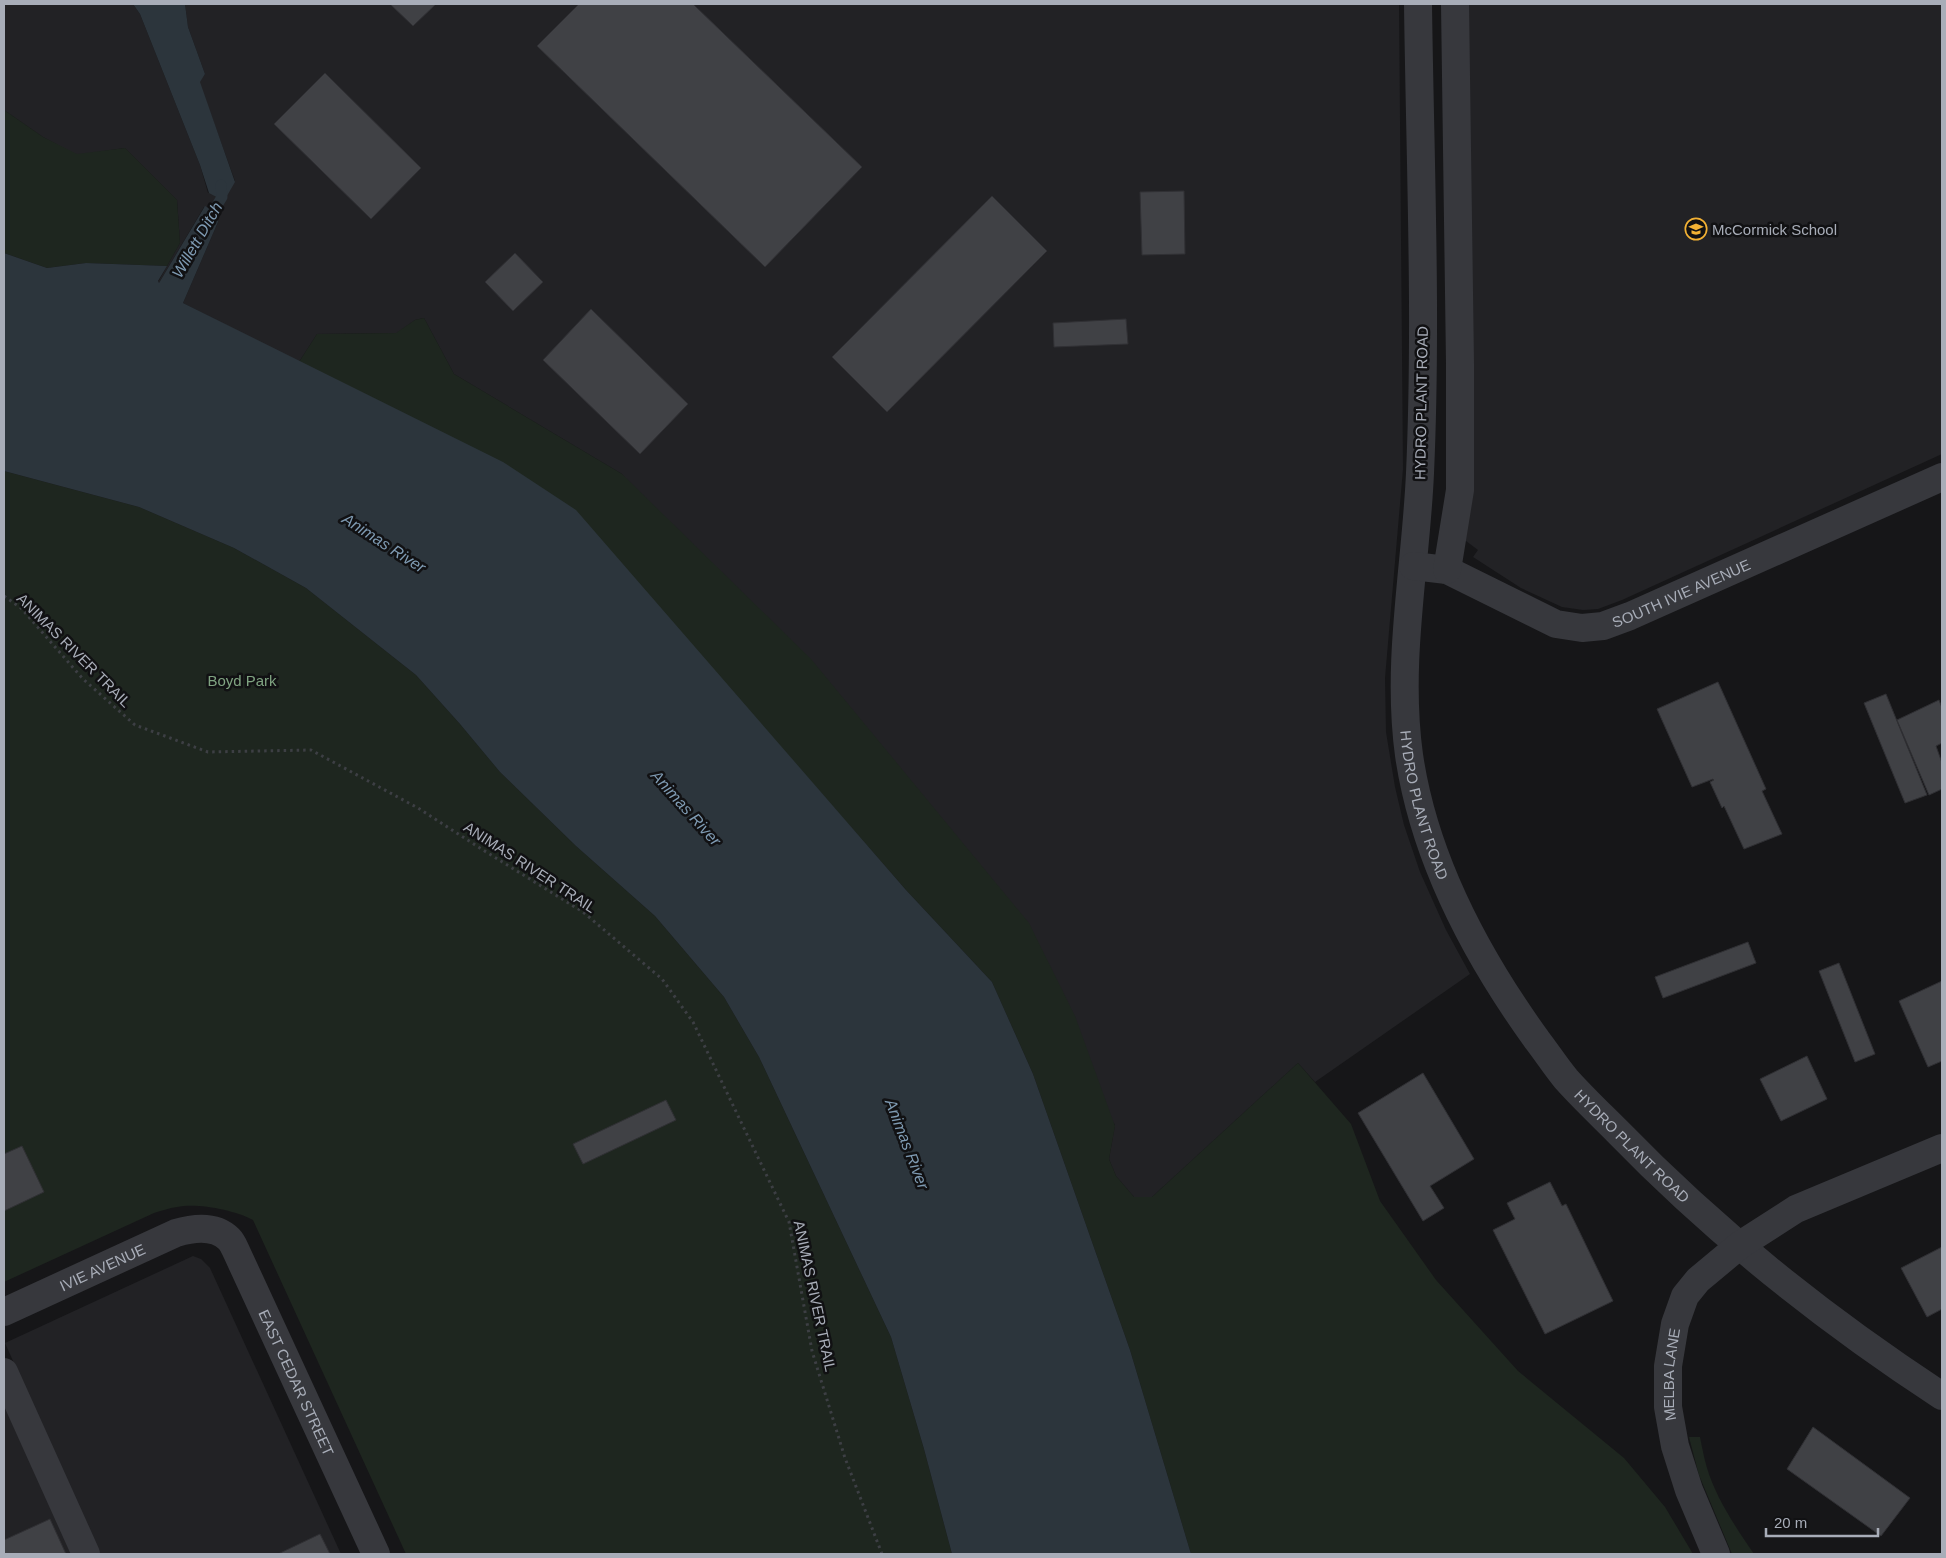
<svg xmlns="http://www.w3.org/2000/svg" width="1946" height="1558" font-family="Helvetica,sans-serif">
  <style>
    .built { fill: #222225 }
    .green { fill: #1e261f }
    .water { fill: #2c353c }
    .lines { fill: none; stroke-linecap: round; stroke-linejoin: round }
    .stream { stroke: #2c353c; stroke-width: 11 }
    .building { fill: #404145; stroke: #303034 }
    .path { stroke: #3d3f44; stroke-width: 3; stroke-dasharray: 2.5 4; stroke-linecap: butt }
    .minor { stroke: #37383d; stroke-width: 28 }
    .labels { text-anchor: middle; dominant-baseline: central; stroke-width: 5; stroke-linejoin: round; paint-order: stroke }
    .poi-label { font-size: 15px; fill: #a8adb8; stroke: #111113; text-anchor: start }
    .street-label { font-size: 15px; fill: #a8adb8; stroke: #111113 }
    .park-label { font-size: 15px; fill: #7fa381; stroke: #111113 }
    .water-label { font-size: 16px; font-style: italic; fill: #7f9bb3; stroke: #111113 }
  </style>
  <rect width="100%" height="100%" fill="#161618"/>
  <g class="built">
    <polygon points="4,4 133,4 140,14 200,165 208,193 235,181 199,82 205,74 188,27 185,4 1399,4 1403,469 1385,678 1386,732 1395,787 1404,825 1420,872 1446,930 1470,974 1315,1082 1298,1063 1152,1197 1134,1197 1116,1176 1109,1159 1115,1125 622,474 454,374 424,318 415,320 397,333 317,334 299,362 183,303 218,222 217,214 204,207 159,283 158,282 180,243 177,200 125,148 77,155 43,137 4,110"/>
    <polygon points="1448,4 1942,4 1942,454 1622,600 1598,609 1583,610 1562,607 1521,588 1473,557 1478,550 1458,535"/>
    <polygon points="193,1256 201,1259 210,1268 341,1554 99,1554 5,1343"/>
    <polygon points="4,1405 72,1554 4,1554"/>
  </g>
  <g class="green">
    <polygon points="4,110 43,137 77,154 125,148 177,200 180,243 167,266 86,263 47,268 4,253"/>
    <polygon points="424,318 454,374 622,474 811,659 1029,923 1075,1016 1115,1126 1109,1159 1116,1176 1134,1197 1152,1197 1298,1063 1351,1124 1380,1201 1436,1280 1518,1371 1624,1458 1665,1507 1693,1554 1191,1554 1130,1350 1033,1074 992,982 906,890 732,691 299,362 317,334 396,333 415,320"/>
    <path d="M4,471L139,507L234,548L306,588L416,675L460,724L500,772L576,846L655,916L724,997L759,1057L891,1337L924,1449L952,1554H406L253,1220C234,1210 198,1203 177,1207C169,1208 161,1211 154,1213L4,1282Z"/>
    <path d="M1689,1437H1700C1702,1447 1704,1458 1707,1468C1716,1498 1736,1528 1754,1554H1732L1699,1475Z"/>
  </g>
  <g class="water">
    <polygon points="133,4 185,4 188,27 205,74 200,82 235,182 224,201 209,193 200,165 140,14"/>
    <polygon points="205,206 217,213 218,222 183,303 503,462 576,510 906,890 992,982 1033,1074 1130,1350 1191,1554 952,1554 924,1449 891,1337 759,1057 724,997 655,916 576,846 500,772 460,724 416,675 306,588 234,548 139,507 4,471 4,253 47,268 86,263 167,266 158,281 159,283"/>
  </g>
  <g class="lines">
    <polyline class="stream" points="205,225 222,197 221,185"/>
  </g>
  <g class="building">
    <polygon points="390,4 434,4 435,5 413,26"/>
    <polygon points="579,4 693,4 862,167 765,267 537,46"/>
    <polygon points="325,73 421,168 371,219 274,124"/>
    <polygon points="1184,191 1185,254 1142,255 1140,192"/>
    <polygon points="992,196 1047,251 887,412 832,357"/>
    <polygon points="515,253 543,282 513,311 485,282"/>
    <polygon points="591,309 688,404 640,454 543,360"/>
    <polygon points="1126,319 1128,344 1054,347 1053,323"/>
    <polygon points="1718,682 1766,789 1762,791 1782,834 1744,849 1724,806 1722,808 1710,782 1714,780 1713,779 1692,787 1657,709"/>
    <polygon points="1886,694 1927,795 1905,803 1864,703"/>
    <polygon points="1939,700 1942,708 1942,743 1936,746 1942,763 1942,789 1929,795 1897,720"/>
    <polygon points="1748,942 1756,963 1663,998 1655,977"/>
    <polygon points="1839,963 1875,1054 1855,1062 1819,971"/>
    <polygon points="1942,981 1942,1061 1928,1067 1899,1001"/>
    <polygon points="1807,1056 1827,1099 1781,1121 1760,1079"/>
    <polygon points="1423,1073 1474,1159 1430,1186 1444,1208 1423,1221 1358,1113"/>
    <polygon points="666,1100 676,1120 583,1164 573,1144"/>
    <polygon points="22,1146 44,1192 4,1211 4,1154"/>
    <polygon points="1550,1182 1562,1206 1566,1204 1613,1301 1545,1334 1493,1230 1515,1219 1507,1203"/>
    <polygon points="1942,1247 1942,1309 1927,1317 1901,1268"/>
    <polygon points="1813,1427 1910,1498 1881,1536 1787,1469"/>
    <polygon points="50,1519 66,1554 4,1554 4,1540"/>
    <polygon points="320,1534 330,1554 278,1554"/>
  </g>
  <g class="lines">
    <polyline class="path" points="4,596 21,608 83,679 135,725 208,752 311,750 418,808 483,850 583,912 662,979 693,1022 789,1222 812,1351 845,1458 882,1554"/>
    <g class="minor">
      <path id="s1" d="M1418,4C1420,160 1427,317 1420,473C1416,566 1396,661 1409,755C1424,858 1477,957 1537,1040C1547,1053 1556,1067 1566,1079C1582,1097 1600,1114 1617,1131C1713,1230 1827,1321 1942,1396"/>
      <path id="s2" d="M1413,566L1447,570L1556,624L1582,628L1603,626L1630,616L1942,477"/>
      <polyline points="1447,570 1460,490 1460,364 1455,4"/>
      <path id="s3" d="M4,1312L176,1233C193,1228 215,1225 229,1239C233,1243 235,1249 237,1253L376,1554"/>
      <polyline points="4,1372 86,1554"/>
      <path id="s4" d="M1716,1554L1689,1490L1675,1446L1668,1407V1366L1675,1324L1685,1296L1698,1280L1740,1245L1796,1209L1942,1148"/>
    </g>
  </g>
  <defs>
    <g id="school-ring" transform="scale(1.125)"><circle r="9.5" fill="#111113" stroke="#f2b134" stroke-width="1.5"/><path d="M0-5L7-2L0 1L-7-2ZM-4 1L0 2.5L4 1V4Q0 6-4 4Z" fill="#f2b134"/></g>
  </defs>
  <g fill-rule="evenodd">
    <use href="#school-ring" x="1696" y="229"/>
  </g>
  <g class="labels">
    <g class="poi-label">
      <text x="1712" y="229">McCormick School</text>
    </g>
    <g class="street-label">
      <text transform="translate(1421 403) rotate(-89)">HYDRO PLANT ROAD</text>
      <text stroke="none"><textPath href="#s2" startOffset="288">SOUTH IVIE AVENUE</textPath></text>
      <text transform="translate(74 650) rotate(45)">ANIMAS RIVER TRAIL</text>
      <text stroke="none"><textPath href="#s1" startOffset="804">HYDRO PLANT ROAD</textPath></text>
      <text transform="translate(530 867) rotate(33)">ANIMAS RIVER TRAIL</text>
      <text stroke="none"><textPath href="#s1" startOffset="1210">HYDRO PLANT ROAD</textPath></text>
      <text stroke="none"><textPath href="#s3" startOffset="108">IVIE AVENUE</textPath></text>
      <text transform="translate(815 1296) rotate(78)">ANIMAS RIVER TRAIL</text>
      <text stroke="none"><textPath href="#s4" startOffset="188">MELBA LANE</textPath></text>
      <text stroke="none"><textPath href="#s3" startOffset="404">EAST CEDAR STREET</textPath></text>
    </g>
    <g class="park-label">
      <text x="242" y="680">Boyd Park</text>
    </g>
    <g class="water-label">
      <text transform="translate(197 240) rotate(-60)">Willett Ditch</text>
      <text transform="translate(384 543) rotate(33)">Animas River</text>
      <text transform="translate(686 808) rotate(48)">Animas River</text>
      <text transform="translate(907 1144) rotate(69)">Animas River</text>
    </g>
  </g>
  <rect width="1946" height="1558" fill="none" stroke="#a8adb8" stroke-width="10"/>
  <path d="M1766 1528v8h112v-8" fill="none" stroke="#a8adb8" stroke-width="2.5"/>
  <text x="1774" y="1528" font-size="15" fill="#a8adb8" stroke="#111113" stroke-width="4" paint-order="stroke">20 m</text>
</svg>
